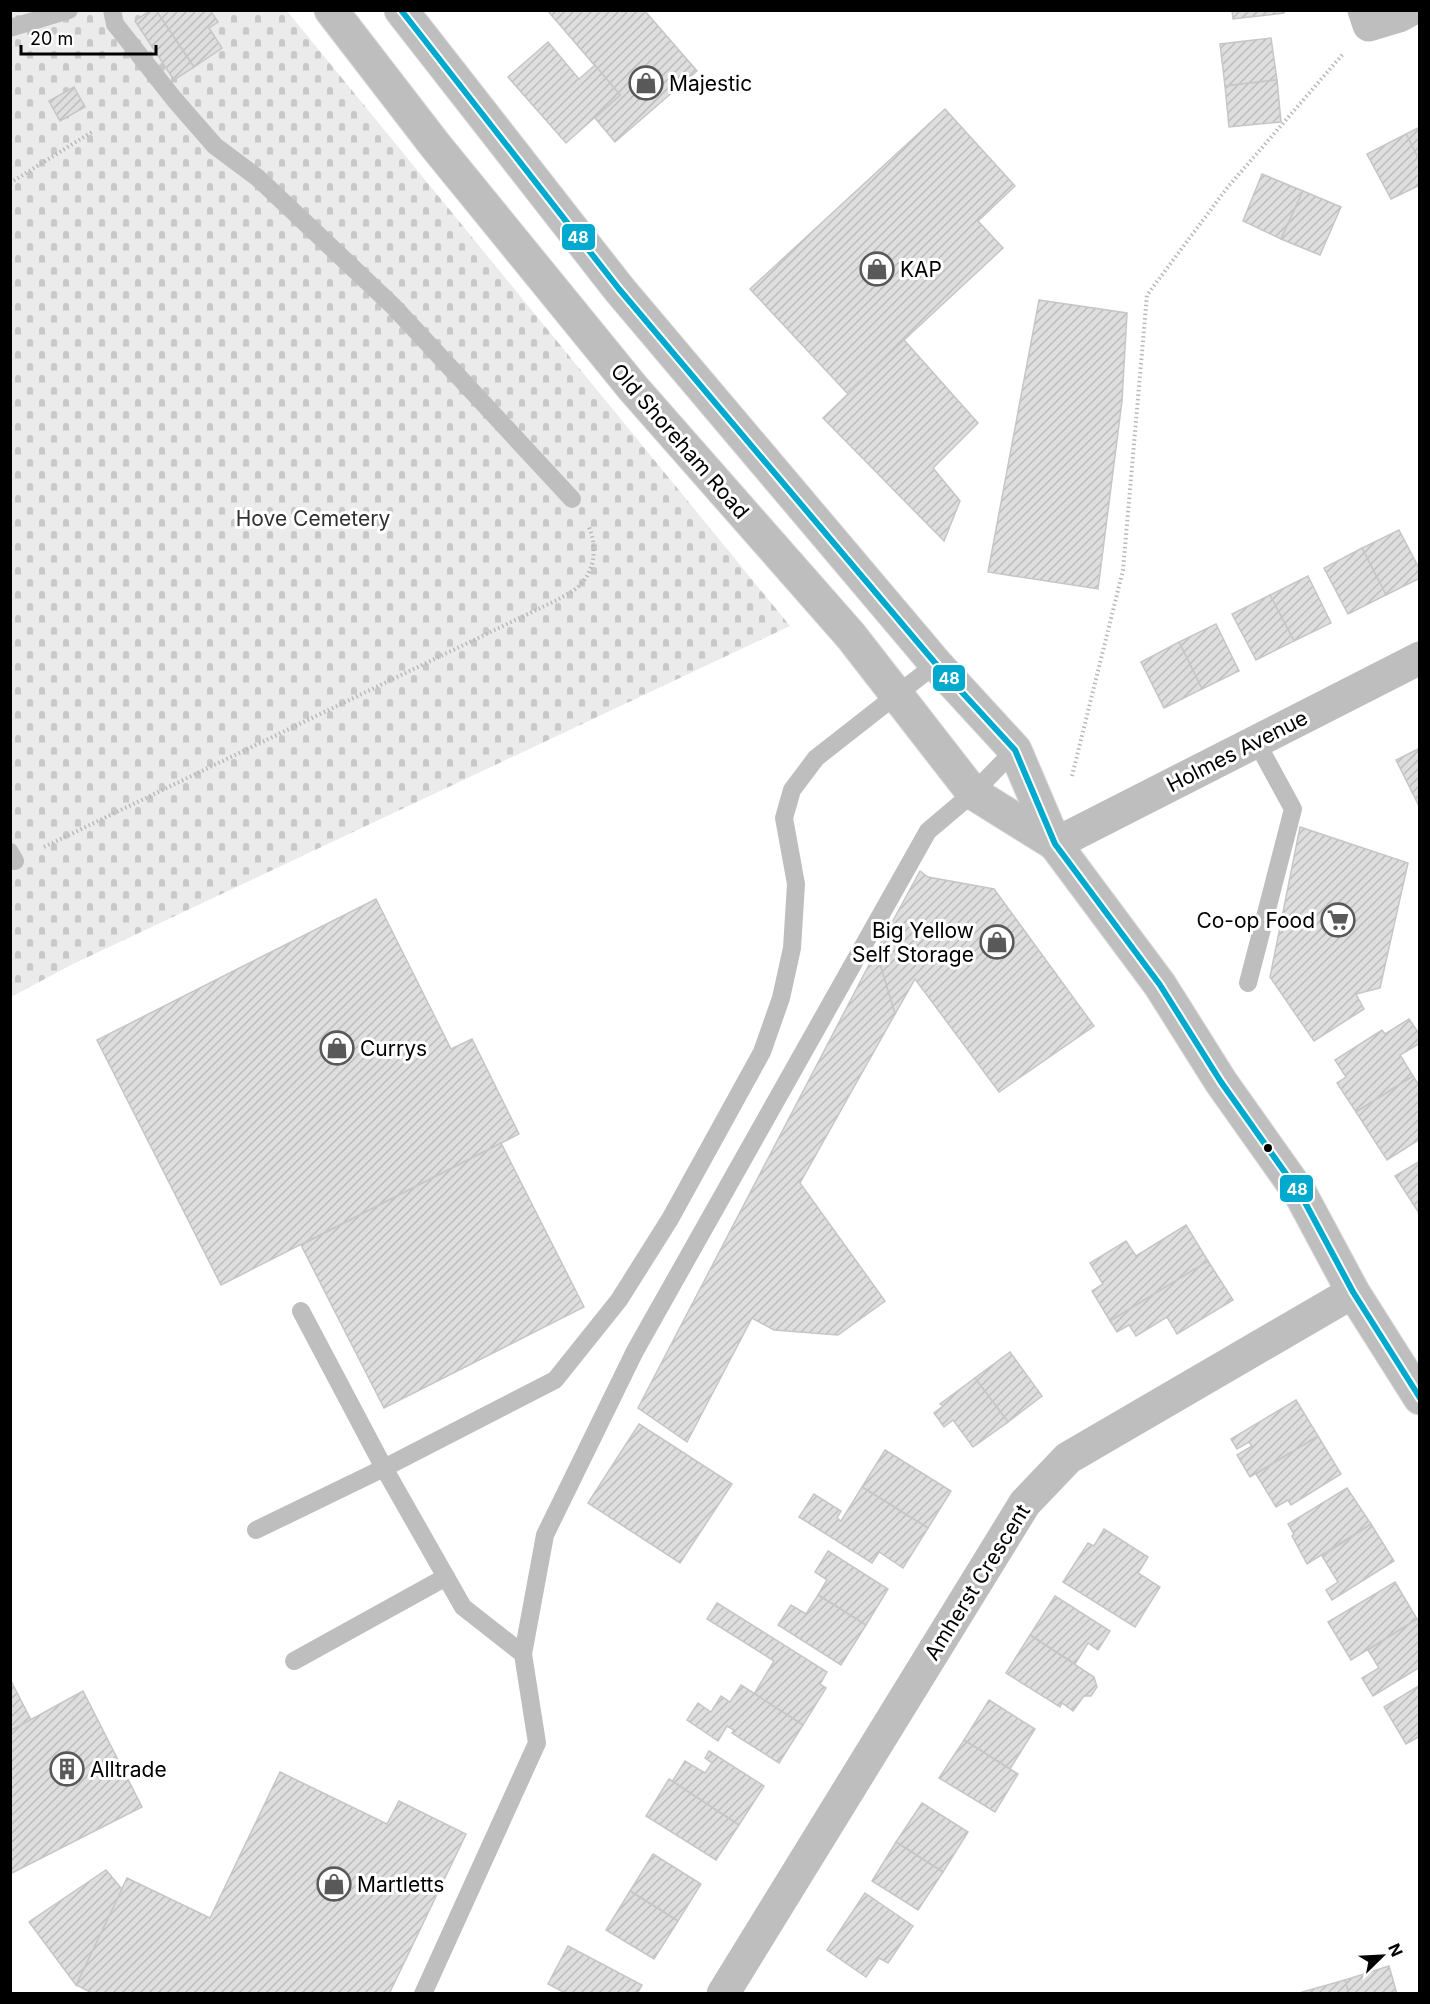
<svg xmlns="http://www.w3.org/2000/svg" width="1430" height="2004" font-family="Inter,sans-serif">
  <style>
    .cemetery { fill: url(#cemetery-stones) }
    .building { fill: url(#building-hatch); stroke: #c6c6c6; stroke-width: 1.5 }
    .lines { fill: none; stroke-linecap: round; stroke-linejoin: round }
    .primary-casing { stroke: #dbdbdb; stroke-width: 35 }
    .path { stroke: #b9b9b9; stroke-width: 4; stroke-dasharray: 1.5 3; stroke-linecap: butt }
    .lane { stroke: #bebebe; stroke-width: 18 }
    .street { stroke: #bebebe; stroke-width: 33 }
    .primary { stroke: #bebebe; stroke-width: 33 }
    .bus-1-casing { stroke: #fff; stroke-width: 10 }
    .bus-1 { stroke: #00a9ce; stroke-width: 6 }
    .bus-dot { fill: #000; stroke: #fff; stroke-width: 2 }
    .labels { text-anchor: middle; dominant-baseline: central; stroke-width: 6; stroke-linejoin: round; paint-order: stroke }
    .poi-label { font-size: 21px; fill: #000; stroke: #fff; text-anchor: start }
    .street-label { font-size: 21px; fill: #000; stroke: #fff }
    .park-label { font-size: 21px; fill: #313131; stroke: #fff }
    .line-badge { stroke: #fff; stroke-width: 2 }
    .badge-label { font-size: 16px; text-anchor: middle; font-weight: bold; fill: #fff }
  </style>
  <defs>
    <pattern id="cemetery-stones" width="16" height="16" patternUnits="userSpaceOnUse" patternTransform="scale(1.5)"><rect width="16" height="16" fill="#ebebeb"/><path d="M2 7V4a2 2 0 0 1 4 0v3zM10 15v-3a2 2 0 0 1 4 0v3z" fill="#c8c8c8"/></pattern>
    <pattern id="building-hatch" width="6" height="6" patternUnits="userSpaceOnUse" patternTransform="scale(1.5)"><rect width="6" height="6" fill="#dedede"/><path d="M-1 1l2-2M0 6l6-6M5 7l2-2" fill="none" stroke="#bdbdbd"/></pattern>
  </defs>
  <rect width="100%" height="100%" fill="#fff"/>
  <polygon class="cemetery" points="11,11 287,11 790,626 71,965 11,997"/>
  <g class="building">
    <polygon points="151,10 156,10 194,67 174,80 135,21"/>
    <polygon points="156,10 210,10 218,22 209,28 222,48 194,67"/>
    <polygon points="547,10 644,10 697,71 615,142 595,118 620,95"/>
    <polygon points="1232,10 1284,10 1284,13 1233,19"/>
    <polygon points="1271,38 1277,80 1225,86 1220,44"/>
    <polygon points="548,42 579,79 595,65 620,95 566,143 508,77"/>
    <polygon points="1277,80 1281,122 1229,127 1225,86"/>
    <polygon points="74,87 85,107 60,121 49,101"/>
    <polygon points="945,109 1015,186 978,221 1003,248 847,393 750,289"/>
    <polygon points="1420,127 1420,162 1406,134"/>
    <polygon points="1406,134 1420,162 1420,185 1391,199 1367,154"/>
    <polygon points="1262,174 1303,191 1281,239 1243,221"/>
    <polygon points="1303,191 1341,207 1320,255 1281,239"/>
    <polygon points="1039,300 1127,313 1122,401 1098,589 988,572"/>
    <polygon points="904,340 978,423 933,468 960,501 944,541 823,418"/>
    <polygon points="1399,530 1420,570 1420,578 1386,595 1362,548"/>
    <polygon points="1362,548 1386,595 1348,614 1324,568"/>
    <polygon points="1308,576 1331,623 1294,641 1270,595"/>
    <polygon points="1270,595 1294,641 1256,660 1232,614"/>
    <polygon points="1216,624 1239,671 1202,689 1179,642"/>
    <polygon points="1179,642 1202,689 1164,708 1141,662"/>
    <polygon points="1420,748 1420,806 1419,806 1396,760"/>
    <polygon points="1300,827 1408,863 1380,988 1356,994 1364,1009 1314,1041 1270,977"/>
    <polygon points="920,871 928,877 994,889 1094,1026 999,1092 915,979 895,1014 880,964 872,959"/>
    <polygon points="376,899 451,1049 472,1039 519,1134 221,1285 97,1040"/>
    <polygon points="872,959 880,964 895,1014 800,1183 885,1301 838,1335 774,1330 752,1318 687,1442 638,1408"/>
    <polygon points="1409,1019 1420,1035 1420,1043 1400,1055 1413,1076 1356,1112 1337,1083 1346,1077 1335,1060 1382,1030 1385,1034"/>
    <polygon points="1413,1076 1420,1087 1420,1139 1387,1160 1356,1112"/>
    <polygon points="501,1143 584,1307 384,1408 301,1245"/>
    <polygon points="1420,1161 1420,1213 1419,1213 1395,1176"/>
    <polygon points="1186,1225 1208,1261 1110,1321 1092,1291 1103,1284 1090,1263 1126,1241 1136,1256"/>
    <polygon points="1208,1261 1233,1300 1177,1334 1167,1317 1136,1336 1129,1325 1117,1332 1110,1321"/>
    <polygon points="1010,1352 1042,1396 1008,1422 975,1378"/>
    <polygon points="975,1378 1008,1422 973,1447 953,1420 944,1427 934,1413 943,1406 940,1404"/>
    <polygon points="1296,1400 1318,1436 1250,1477 1237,1455 1252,1446 1249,1442 1237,1449 1231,1439"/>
    <polygon points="639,1424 732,1484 680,1563 588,1503"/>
    <polygon points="1318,1436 1341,1474 1291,1505 1288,1500 1276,1507 1256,1474"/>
    <polygon points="885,1450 951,1491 928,1528 862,1487"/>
    <polygon points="862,1487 928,1528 903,1568 879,1552 872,1563 799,1517 814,1494 841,1511 837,1518 841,1521"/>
    <polygon points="1347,1488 1371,1524 1307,1564 1292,1536 1294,1534 1288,1524"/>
    <polygon points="1371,1524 1394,1561 1332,1600 1326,1590 1338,1582 1322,1556"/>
    <polygon points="1104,1529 1148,1557 1138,1573 1160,1587 1135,1627 1063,1582 1088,1543 1094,1546"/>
    <polygon points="828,1551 888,1589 866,1625 818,1595 827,1580 815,1572"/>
    <polygon points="1395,1582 1417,1619 1351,1660 1328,1622"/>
    <polygon points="818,1595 866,1625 841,1665 778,1625 791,1605 806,1614"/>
    <polygon points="1055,1596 1110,1631 1098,1650 1088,1643 1075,1664 1030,1635"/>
    <polygon points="717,1603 827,1672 820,1684 826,1688 803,1725 754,1694 774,1661 707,1619"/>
    <polygon points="1417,1619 1420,1623 1420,1667 1373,1696 1362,1678 1379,1668 1368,1650"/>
    <polygon points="1030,1635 1094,1677 1097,1687 1091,1696 1084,1696 1073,1711 1062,1703 1060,1707 1006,1673"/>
    <polygon points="10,1679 31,1720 10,1731"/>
    <polygon points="741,1685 803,1725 779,1763 732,1733 734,1730 727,1726 718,1741 687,1720 698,1703 711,1712 721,1696 730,1702"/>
    <polygon points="1420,1685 1420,1736 1406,1744 1384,1707"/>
    <polygon points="83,1691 142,1807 10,1874 10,1731"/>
    <polygon points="989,1700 1035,1729 1010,1769 964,1740"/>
    <polygon points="964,1740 1018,1774 995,1812 939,1778"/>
    <polygon points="709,1751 764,1786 739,1825 672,1782 685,1761 705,1773 712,1763 705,1758"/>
    <polygon points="280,1772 387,1824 399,1801 466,1834 389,1994 94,1994 76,1985 127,1878 210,1918"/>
    <polygon points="669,1779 739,1825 716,1860 646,1816"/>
    <polygon points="922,1803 968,1832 943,1872 896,1842"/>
    <polygon points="896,1842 943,1872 918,1910 872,1881"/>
    <polygon points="653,1854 701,1884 678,1921 630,1891"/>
    <polygon points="106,1870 122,1889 76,1985 29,1922"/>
    <polygon points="630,1891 678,1921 654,1959 606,1930"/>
    <polygon points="865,1893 913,1926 888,1963 879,1958 866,1977 827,1950"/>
    <polygon points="568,1946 642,1985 637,1994 567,1994 548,1984"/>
    <polygon points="1389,1966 1397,1994 1349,1994 1345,1980"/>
    <polygon points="1345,1980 1349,1994 1302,1994 1302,1992"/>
  </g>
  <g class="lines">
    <g class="primary-casing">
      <g id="primary">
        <polyline points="331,10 435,145 633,388 851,636 973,793 1055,844"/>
        <polyline points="401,10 619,289 936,664 1015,750 1055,844 1160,985 1221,1082 1301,1195 1353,1292 1420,1398"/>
      </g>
    </g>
    <g class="path">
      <polyline points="10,183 92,132"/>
      <polyline points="1072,776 1123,570 1147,295 1227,188 1343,54"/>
      <path d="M44,847L557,600C565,595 575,591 581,584C596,568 597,544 588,525"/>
    </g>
    <g class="lane">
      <polyline points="112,10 115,24 174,99 215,146 258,178 394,307 572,499"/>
      <polyline points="10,28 69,10"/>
      <polyline points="10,852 15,861"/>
      <polyline points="1248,983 1293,809 1256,741"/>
      <polyline points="301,1311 384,1468 555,1380 619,1300 670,1219 762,1052 781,998 792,948 796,884 784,818 792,790 816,758 936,664"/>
      <polyline points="256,1530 384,1468 463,1607 523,1654 537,1743 423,1994"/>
      <polyline points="523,1654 545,1535 635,1351 928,831 973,793 1015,750"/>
      <polyline points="294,1661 446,1577"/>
    </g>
    <g class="street">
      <polyline points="1364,10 1369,25 1399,16 1410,10"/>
      <polyline points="1055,844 1420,658"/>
      <polyline points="723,1994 1025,1503 1068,1458 1353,1292"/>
    </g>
    <use href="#primary" class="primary"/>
    <g class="bus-1-casing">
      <polyline id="bus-1" points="401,10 619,289 936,664 1015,750 1055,844 1160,985 1221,1082 1301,1195 1353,1292 1420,1398"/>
    </g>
    <use href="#bus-1" class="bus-1"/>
  </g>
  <defs>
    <g id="shop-ring" transform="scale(1.725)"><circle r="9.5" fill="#fff" stroke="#595959" stroke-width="1.5"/><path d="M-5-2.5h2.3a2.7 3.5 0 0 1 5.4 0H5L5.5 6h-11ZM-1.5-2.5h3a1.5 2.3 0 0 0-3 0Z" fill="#595959"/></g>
    <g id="supermarket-ring" transform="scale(1.725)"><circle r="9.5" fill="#fff" stroke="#595959" stroke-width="1.5"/><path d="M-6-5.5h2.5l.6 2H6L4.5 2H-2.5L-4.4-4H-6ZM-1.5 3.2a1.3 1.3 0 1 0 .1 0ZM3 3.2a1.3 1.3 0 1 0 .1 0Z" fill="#595959"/></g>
    <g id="building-ring" transform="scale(1.725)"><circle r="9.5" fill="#fff" stroke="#595959" stroke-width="1.5"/><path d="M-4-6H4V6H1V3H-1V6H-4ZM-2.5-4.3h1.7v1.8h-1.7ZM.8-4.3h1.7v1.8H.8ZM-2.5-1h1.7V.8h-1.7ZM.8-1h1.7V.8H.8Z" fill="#595959"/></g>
  </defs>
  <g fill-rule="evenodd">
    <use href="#shop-ring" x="646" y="83"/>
    <use href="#shop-ring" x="877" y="269"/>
    <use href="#supermarket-ring" x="1338" y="920"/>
    <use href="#shop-ring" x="997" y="942"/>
    <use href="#shop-ring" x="337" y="1048"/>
    <use href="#building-ring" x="67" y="1769"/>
    <use href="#shop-ring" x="334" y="1884"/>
  </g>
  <circle class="bus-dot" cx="1268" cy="1148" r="5"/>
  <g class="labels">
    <g class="poi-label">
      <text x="669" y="83">Majestic</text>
      <text x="900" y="269">KAP</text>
      <text x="1315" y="920" text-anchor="end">Co-op Food</text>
      <text x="974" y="930" text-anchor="end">Big Yellow<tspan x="974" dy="24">Self Storage</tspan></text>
      <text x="360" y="1048">Currys</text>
      <text x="90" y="1769">Alltrade</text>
      <text x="357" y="1884">Martletts</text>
    </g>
    <g class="street-label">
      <text transform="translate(680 441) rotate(49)">Old Shoreham Road</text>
      <text transform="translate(1237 751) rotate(-27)">Holmes Avenue</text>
      <text transform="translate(977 1582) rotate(-58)">Amherst Crescent</text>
    </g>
    <g class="park-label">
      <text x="313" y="518">Hove Cemetery</text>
    </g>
  </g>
  <g class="line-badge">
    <rect x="561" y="223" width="35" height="28" rx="6" fill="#00a9ce"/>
    <rect x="932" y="664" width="34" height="28" rx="6" fill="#00a9ce"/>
    <rect x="1279" y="1174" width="35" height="29" rx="6" fill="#00a9ce"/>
  </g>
  <g class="badge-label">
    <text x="578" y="243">48</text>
    <text x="949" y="684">48</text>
    <text x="1297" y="1195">48</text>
  </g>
  <rect width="1430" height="2004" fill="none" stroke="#000000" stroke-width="24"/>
  <g transform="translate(1382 1956) rotate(66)" stroke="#ffffff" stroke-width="4.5" paint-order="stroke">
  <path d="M0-4.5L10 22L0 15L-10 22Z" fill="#000000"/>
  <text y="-9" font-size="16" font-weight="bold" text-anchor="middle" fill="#000000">N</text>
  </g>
  <path d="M21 45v9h135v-9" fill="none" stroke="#000000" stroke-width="3"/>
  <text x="30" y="45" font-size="18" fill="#000000" stroke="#ffffff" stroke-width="4.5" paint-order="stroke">20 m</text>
</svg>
